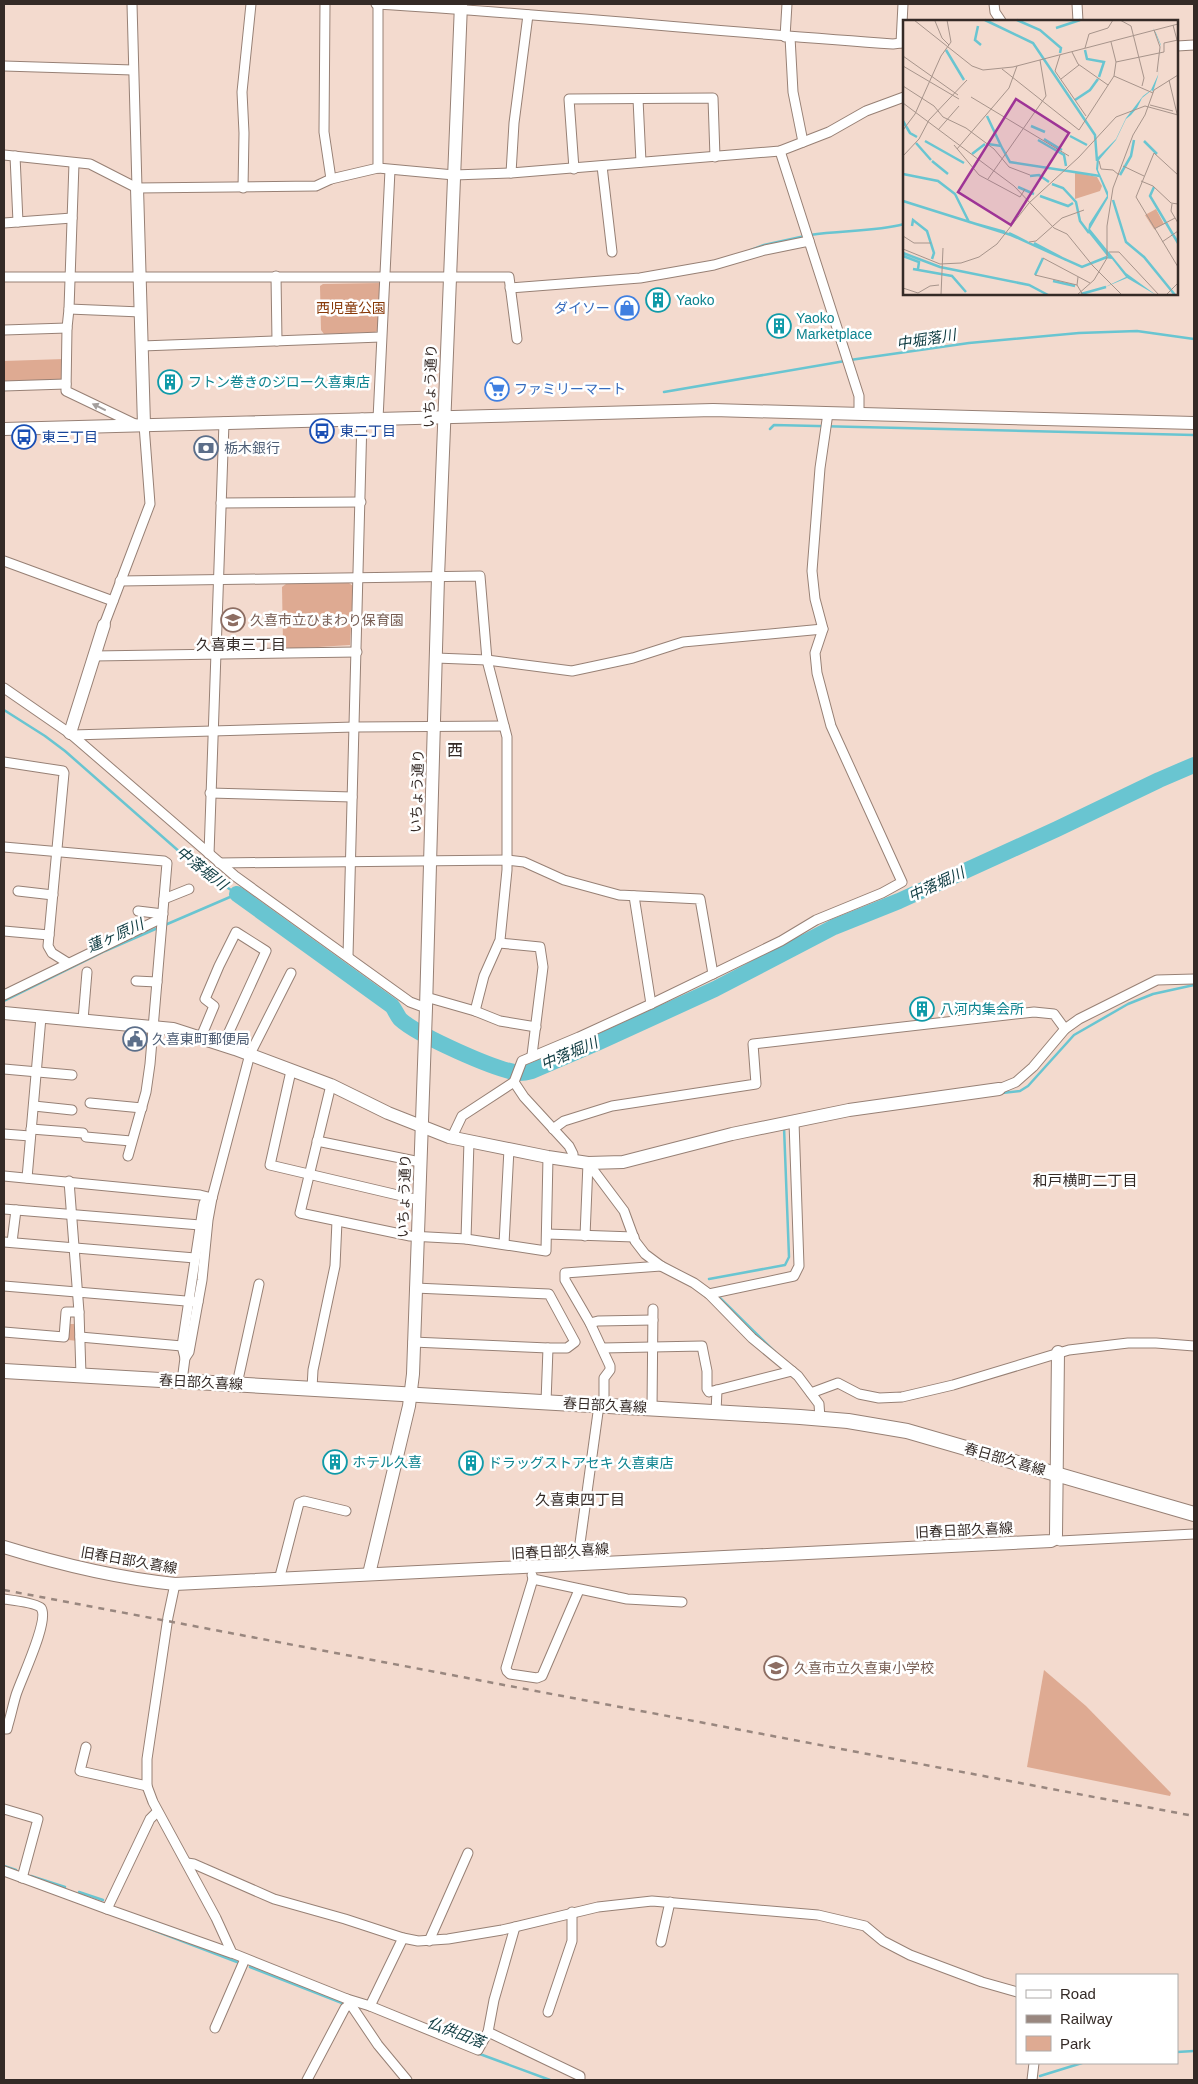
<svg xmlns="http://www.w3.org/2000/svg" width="1198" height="2084" font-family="Arial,'Noto Sans JP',sans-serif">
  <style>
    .green { fill: #deaa92 }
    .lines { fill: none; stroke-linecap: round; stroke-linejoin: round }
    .stream { stroke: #69c5d1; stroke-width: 2.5 }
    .river { stroke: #69c5d1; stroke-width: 16 }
    .street-casing { stroke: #978075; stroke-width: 11 }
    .secondary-casing { stroke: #978075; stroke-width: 14 }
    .primary-casing { stroke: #978075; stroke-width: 16 }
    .street { stroke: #fff; stroke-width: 9 }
    .secondary { stroke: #fff; stroke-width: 12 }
    .primary { stroke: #fff; stroke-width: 14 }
    .rail { stroke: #99877f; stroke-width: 2.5; stroke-dasharray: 6 6; stroke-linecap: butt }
    .oneway { fill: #a49f9d }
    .labels { text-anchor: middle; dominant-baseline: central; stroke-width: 5; stroke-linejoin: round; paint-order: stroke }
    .culture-label { font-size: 14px; fill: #0d838f; stroke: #fff; text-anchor: start }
    .park-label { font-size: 14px; fill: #873908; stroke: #fff }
    .shop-label { font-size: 14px; fill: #366cbe; stroke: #fff; text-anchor: end }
    .street-label { font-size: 14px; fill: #342a26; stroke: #fff }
    .transit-label { font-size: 14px; fill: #164399; stroke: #fff; text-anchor: start }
    .service-label { font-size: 14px; fill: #4e5e75; stroke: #fff; text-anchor: start }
    .education-label { font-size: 14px; fill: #785e54; stroke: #fff; text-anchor: start }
    .water-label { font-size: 15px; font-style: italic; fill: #113d43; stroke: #fff }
    .neighbourhood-label { font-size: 15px; fill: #342a26; stroke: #fff }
    .quarter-label { font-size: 16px; fill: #342a26; stroke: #fff }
    .inset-river { fill: none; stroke: #69c5d1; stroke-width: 2.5 }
    .inset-road { fill: none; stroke: #a7948b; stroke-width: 1 }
    .view { fill: #9e3496; fill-opacity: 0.15; stroke: #9e3496; stroke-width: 2.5 }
    .inset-edge { fill: none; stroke: #342a26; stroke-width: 2.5 }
  </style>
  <rect width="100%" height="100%" fill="#f3dace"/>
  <g class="green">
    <polygon points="380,283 379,330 375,332 324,334 321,330 320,286 323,284"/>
    <polygon points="64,359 63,379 58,381 4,383 4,361"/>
    <polygon points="349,583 353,586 350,645 286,649 283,644 282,587 286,584"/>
    <polygon points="69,1324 76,1324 78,1341 68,1340"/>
    <polygon points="1044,1670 1086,1706 1171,1793 1170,1796 1027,1767"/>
  </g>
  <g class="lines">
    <g class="stream">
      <path d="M810,235C841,230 874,232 904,224"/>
      <polyline points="751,250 764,245 805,236"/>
      <polyline points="850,360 969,343 1079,333 1137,331 1194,339"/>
      <polyline points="664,392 845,361"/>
      <polyline points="770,429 774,425 1194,435"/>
      <polyline points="4,710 45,736 65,751 198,868 237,894"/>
      <polyline points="165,925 237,894"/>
      <polyline points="4,1001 105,951 160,927"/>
      <polyline points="1002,1093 1020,1091 1028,1086 1074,1035 1128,1004 1153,994 1194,985"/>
      <polyline points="709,1279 785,1265 789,1257 784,1127"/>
      <polyline points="717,1295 775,1352"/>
      <polyline points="4,1866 16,1870"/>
      <polyline points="31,1876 65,1887"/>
      <polyline points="79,1892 103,1900"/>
      <polyline points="140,1925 237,1962"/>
      <polyline points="250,1967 342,2003"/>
      <polyline points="1177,2052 1194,2051"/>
      <polyline points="477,2053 550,2080"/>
      <polyline points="1040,2076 1082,2063"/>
    </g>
    <path class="river" d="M237,894L392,1006C395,1010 397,1015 400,1019C417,1035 497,1071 520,1073C524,1073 528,1072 532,1071L597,1043L715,989L834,927L899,901L1057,829L1159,780L1194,765"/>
    <g class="street-casing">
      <g id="street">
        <polyline points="132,4 137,188"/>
        <polyline points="325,4 324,132 331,179"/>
        <path d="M376,4C549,14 721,32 893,44L901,43"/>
        <polyline points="378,4 378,168"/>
        <polyline points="994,4 995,12 1001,21"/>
        <polyline points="1077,4 1078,21"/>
        <polyline points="785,37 787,4"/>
        <polyline points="790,37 793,92 803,142"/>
        <polyline points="901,43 903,4"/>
        <polyline points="1177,46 1194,45"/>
        <polyline points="4,66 133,70"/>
        <polyline points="638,99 641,162"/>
        <polyline points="780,151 809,241"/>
        <polyline points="4,155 90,164 137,188 316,186 331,179 378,168 454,175 511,173 780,151 829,132 866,111 904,97"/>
        <polyline points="15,156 18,222"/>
        <polyline points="74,163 69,309 67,328 66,391 135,424"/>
        <polyline points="602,166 612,252"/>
        <polyline points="574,169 569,99 713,98 715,157"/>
        <polyline points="511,173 514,123 528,15"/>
        <polyline points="243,188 244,133 242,92 251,4"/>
        <polyline points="4,223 72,218"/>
        <polyline points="276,276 277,341"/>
        <polyline points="4,277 509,277 517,339"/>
        <polyline points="510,288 640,278 714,265 765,250 809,241 859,396 859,414"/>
        <polyline points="69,309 141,312"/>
        <polyline points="4,330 67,328"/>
        <polyline points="142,346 381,337"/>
        <polyline points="4,386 66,384"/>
        <polyline points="378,419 390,170"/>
        <polyline points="221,503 361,502"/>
        <polyline points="4,561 113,601"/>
        <polyline points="120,581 480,576 487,660 507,737 507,870 500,940 484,976 475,1011"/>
        <polyline points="104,625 150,504 144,425"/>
        <polyline points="94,656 357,652"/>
        <polyline points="436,658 487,660 572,671 633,658 683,642 823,629"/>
        <polyline points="4,688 72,735 235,876 410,1002 426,1008"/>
        <polyline points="72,735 355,727 504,726"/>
        <polyline points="4,762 63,771 64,773 48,946 52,953 68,963"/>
        <polyline points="210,793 352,797"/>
        <polyline points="4,847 164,861 167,863 150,1064 146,1092 128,1156"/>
        <polyline points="209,854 224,422"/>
        <polyline points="219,863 507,860 524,862 564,880 619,895 700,899 713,974"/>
        <polyline points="18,891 53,895"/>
        <polyline points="634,896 651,1004"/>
        <polyline points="164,899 189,889"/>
        <polyline points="138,911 163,914"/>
        <polyline points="4,931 49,935"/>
        <polyline points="499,943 540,947 543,967 532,1055"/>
        <polyline points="348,956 362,418"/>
        <polyline points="136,981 157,982"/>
        <polyline points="4,995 162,918"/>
        <polyline points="426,997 475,1011 500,1021 536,1027"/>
        <polyline points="83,1020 87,972"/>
        <polyline points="201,1037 214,1006 205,999 219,966 236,932 266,951 223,1045"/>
        <polyline points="4,1069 72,1075"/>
        <polyline points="291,1071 270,1165 419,1200"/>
        <polyline points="331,1085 300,1213 410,1236 466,1239 546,1251 548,1157"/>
        <polyline points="999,1089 1016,1082 1033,1067 1065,1029 1079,1019 1157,980 1194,979"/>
        <polyline points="90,1103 142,1108"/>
        <polyline points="34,1106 72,1110"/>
        <polyline points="31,1129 83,1133"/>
        <polyline points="553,1129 564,1121 612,1106 756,1084 753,1044 1034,1012 1054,1014 1065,1029"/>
        <polyline points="4,1134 30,1136"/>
        <polyline points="86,1137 131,1141"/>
        <polyline points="452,1137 462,1116 514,1082"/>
        <polyline points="317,1141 420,1162"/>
        <polyline points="573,1161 573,1154 569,1146 524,1097 514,1082 522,1061 579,1037 651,1004 781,941 816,920 882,893 902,882 831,726 817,673 815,653 823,629 815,599 812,571 820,468 828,413"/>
        <polyline points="588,1163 624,1211 635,1241 645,1254 661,1266 694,1283 709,1294 752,1338 798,1376 819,1404 820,1418"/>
        <polyline points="4,1176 200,1195 212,1198"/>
        <polyline points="27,1178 41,1017"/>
        <polyline points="69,1181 79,1312 81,1375"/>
        <polyline points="4,1209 200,1225"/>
        <polyline points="547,1234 634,1237"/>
        <polyline points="585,1236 588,1163"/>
        <polyline points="466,1239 469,1141"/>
        <polyline points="4,1242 195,1258"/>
        <polyline points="12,1242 16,1210"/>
        <polyline points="504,1244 509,1149"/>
        <polyline points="4,1286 198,1302"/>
        <polyline points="709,1294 794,1276 799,1266 794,1122"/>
        <polyline points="590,1323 598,1321 653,1320"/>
        <polyline points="4,1332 64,1337 66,1312 79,1312"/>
        <polyline points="80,1337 182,1346"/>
        <polyline points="413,1342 548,1348 567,1348 575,1342 549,1294 415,1288"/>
        <polyline points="603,1348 702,1346 707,1371 707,1389 709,1392 792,1371"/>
        <polyline points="185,1358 182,1346 203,1208 204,1203 212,1198"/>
        <polyline points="182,1381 185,1358 189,1352 202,1280 208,1220 212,1198 250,1054 291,973"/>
        <polyline points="237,1384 259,1284"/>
        <polyline points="312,1388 313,1370 335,1266 337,1221"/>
        <polyline points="811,1393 838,1383 859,1394 879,1398 902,1397 953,1385 1069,1350 1128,1343 1156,1343 1194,1346"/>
        <polyline points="546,1402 548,1348"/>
        <polyline points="604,1405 604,1378 610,1370 610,1366 590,1323 565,1280 565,1273 661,1266"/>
        <polyline points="652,1408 653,1309"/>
        <polyline points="716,1412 717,1390"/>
        <polyline points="1055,1539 1060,1541 1194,1534"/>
        <polyline points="577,1565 599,1405"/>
        <polyline points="532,1575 533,1579 627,1599 682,1602"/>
        <polyline points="533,1579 506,1668 507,1671 510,1674 537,1678 542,1676 579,1590"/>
        <polyline points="279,1580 299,1503 304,1501 346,1511"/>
        <polyline points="175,1584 168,1617 147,1759 147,1786 153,1802 216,1918 232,1953 347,1999 378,2045 407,2080"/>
        <path d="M4,1599C11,1600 37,1603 41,1608C50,1620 21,1679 16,1695C13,1705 11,1715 8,1725L7,1729H4"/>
        <polyline points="86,1747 80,1771 147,1786"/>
        <polyline points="4,1809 38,1819 22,1878"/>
        <polyline points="187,1863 194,1864 274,1899 345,1919 403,1938 418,1941 448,1939 502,1930 598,1907 652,1901 818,1915 865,1926 883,1941 910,1955 982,1982 1017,1992"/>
        <polyline points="4,1871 107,1909 150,1819 157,1812"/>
        <polyline points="107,1909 231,1953"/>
        <polyline points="429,1941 468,1853"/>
        <polyline points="661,1942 670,1902"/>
        <polyline points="347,1999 370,2006 478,2050 488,2032 494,2000 515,1927"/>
        <polyline points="370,2006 403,1938"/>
        <polyline points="548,2012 572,1941 572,1912"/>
        <polyline points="215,2028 245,1959"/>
        <polyline points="488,2032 580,2076 580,2080"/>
        <polyline points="307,2080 345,2008 349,2005"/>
        <polyline points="1032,2080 1034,2063"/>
      </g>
    </g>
    <g class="secondary-casing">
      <g id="secondary">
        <polyline points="137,188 144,425"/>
        <polyline points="4,429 713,410 1194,423"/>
        <polyline points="70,733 104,625"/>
        <polyline points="4,1013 173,1029 235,1049 331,1085 388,1113 449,1137 548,1157 588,1163 623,1162 732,1134 849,1110 999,1089"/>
        <path d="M4,1547C59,1564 117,1578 175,1584L1051,1541L1055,1539L1056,1535L1058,1352"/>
        <polyline points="369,1574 409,1406 413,1374 426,1008 438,577 461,4"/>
      </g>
    </g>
    <g class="primary-casing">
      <polyline id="primary" points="4,1371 800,1417 848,1421 907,1431 1194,1514"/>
    </g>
    <use href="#street" class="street"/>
    <use href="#secondary" class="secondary"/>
    <use href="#primary" class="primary"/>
    <polyline class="rail" points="4,1590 1194,1816"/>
  </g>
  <defs><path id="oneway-solid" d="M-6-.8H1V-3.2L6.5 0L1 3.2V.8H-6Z" transform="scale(1.25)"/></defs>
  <use class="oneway" href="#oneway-solid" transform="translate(99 407) rotate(-154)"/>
  <defs>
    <g id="building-ring" transform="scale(1.25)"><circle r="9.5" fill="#fff" stroke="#0f9aa8" stroke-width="1.5"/><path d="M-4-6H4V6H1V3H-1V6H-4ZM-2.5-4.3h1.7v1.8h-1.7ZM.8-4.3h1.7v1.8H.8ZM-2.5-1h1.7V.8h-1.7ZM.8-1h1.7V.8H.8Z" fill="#0f9aa8"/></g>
    <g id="shop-ring" transform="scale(1.25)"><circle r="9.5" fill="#fff" stroke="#3f7fe0" stroke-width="1.5"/><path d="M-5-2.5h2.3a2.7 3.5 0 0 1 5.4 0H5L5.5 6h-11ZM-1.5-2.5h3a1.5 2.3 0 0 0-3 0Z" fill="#3f7fe0"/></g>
    <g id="supermarket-ring" transform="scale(1.25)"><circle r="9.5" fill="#fff" stroke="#3f7fe0" stroke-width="1.5"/><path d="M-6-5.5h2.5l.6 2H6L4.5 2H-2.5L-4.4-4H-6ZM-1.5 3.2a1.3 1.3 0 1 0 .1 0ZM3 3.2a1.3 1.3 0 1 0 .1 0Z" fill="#3f7fe0"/></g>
    <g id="bus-ring" transform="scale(1.25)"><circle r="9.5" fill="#fff" stroke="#1a4fb4" stroke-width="1.5"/><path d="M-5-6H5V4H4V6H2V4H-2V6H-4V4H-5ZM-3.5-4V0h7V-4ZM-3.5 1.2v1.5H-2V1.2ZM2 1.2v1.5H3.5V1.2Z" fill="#1a4fb4"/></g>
    <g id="bank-ring" transform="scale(1.25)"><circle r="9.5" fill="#fff" stroke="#5c6f8a" stroke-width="1.5"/><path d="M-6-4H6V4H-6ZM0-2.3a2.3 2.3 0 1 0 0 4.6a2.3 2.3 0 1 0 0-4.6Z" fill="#5c6f8a"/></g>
    <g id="school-ring" transform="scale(1.25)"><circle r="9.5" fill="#fff" stroke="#8d6e63" stroke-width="1.5"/><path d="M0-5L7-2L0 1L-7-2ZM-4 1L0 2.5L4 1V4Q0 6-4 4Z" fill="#8d6e63"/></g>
    <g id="civic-ring" transform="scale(1.25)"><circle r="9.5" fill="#fff" stroke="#5c6f8a" stroke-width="1.5"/><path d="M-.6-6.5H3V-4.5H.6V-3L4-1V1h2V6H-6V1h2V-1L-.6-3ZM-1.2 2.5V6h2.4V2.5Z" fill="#5c6f8a"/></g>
  </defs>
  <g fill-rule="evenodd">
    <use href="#building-ring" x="658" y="300"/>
    <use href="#shop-ring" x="627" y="308"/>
    <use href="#building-ring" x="779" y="326"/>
    <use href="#building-ring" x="170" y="382"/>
    <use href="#supermarket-ring" x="497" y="389"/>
    <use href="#bus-ring" x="322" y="431"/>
    <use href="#bus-ring" x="24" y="437"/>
    <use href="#bank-ring" x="206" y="448"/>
    <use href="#school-ring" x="233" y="620"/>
    <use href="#building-ring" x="922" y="1009"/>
    <use href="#civic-ring" x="135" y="1039"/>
    <use href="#building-ring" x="335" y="1462"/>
    <use href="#building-ring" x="471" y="1463"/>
    <use href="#school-ring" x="776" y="1668"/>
  </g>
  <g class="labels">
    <g class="culture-label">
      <text x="676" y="300">Yaoko</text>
      <text x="796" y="318">Yaoko<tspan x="796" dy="16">Marketplace</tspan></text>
      <text x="188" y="382">フトン巻きのジロー久喜東店</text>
      <text x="940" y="1009">八河内集会所</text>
      <text x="352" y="1462">ホテル久喜</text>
      <text x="488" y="1463">ドラッグストアセキ 久喜東店</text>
    </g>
    <g class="park-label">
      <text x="351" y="308">西児童公園</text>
    </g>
    <g class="shop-label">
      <text x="610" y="308">ダイソー</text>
      <text x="514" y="389" text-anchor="start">ファミリーマート</text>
    </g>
    <g class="street-label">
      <text transform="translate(430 386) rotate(-88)">いちょう通り</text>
      <text transform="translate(417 791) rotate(-88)">いちょう通り</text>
      <text transform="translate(404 1196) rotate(-88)">いちょう通り</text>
      <text transform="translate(201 1382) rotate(3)">春日部久喜線</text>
      <text transform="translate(605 1405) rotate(3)">春日部久喜線</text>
      <text transform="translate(1005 1459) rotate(16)">春日部久喜線</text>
      <text transform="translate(964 1530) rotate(-3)">旧春日部久喜線</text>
      <text transform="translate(560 1551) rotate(-3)">旧春日部久喜線</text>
      <text transform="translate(129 1560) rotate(10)">旧春日部久喜線</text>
    </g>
    <g class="transit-label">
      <text x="340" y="431">東二丁目</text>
      <text x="42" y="437">東三丁目</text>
    </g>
    <g class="service-label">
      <text x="224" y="448">栃木銀行</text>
      <text x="152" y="1039">久喜東町郵便局</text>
    </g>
    <g class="education-label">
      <text x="250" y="620">久喜市立ひまわり保育園</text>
      <text x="794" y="1668">久喜市立久喜東小学校</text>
    </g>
    <g class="water-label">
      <text transform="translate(926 339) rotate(-9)">中堀落川</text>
      <text transform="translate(202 868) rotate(38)">中落堀川</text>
      <text transform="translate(936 884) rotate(-25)">中落堀川</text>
      <text transform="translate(115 935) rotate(-24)">蓮ヶ原川</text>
      <text transform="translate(569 1053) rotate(-23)">中落堀川</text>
      <text transform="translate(456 2032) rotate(21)">仏供田落</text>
    </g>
    <g class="neighbourhood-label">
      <text x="241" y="644">久喜東三丁目</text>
      <text x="1085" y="1180">和戸横町二丁目</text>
      <text x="580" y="1499">久喜東四丁目</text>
    </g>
    <g class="quarter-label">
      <text x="455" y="750">西</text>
    </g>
  </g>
  <g transform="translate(903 20)">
    <rect width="275" height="275" fill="#f3dace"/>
    <path d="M172,152L194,157L199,166L197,171L172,179ZM253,189L261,204L251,209L242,195Z" fill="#deaa92"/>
    <path d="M250,8L253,13L258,25L255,56L250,72L249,70L239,78L234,88L228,95L223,99L213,120L196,140L195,150L205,172V178L187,209L223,253L253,275L224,258L200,268L223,257L209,239L201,238L205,237L185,212L186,204L204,176L193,149L194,138L213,119L223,98L240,76L248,70L255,55L258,26Z" fill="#69c5d1"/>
    <path class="inset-river" d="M82,0L130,23L192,115L194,141M114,0L137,10L158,28L157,33M75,6L72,20L78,25M153,8L177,0M43,30L61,60M182,30L184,39L201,42L196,57M172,80L187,70L195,59M84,96L98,126L85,124M0,101L7,113L14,117M128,106L142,112M167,116L184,125M141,119L159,130M135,120L161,135L163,146M22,121L61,143M241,121L254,134M13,123L28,140M98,126L107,142L197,156M69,134L82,124M29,141L45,154M0,154L35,161L52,174L66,202L102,212M217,155L228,136L231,120M127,156L136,155L146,162M149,164L160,168L173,182L177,201L186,213M115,167L131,174M251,167L247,176L275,223M137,176L165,186L170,183M210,180L223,222L241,237L272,275M0,181L108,215L179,247L204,237M9,206L10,200L24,211L31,233L29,239M106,213L124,222M131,223L163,240M0,233L37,247L126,265L145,275M0,236L16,242L15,249M10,249L49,256L63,272M132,255L140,238M150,261L172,266M178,274L203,267"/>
    <path class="inset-road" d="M11,0L69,46L80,50L110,47L275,4M217,0L228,6L241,58L239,66M32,1L39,18L46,25M270,5L274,20M251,10L257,27L254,52M182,28L186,14L205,8L210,0M169,32L175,44L205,65M157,35L152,51L183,96M0,36L55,75M213,42L261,32V23L275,20M0,46L56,79M99,49L176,110L211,56L213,42L208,22M211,56L250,73M158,59L176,45M266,60L275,98M0,66L31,86L40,97L63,108L91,129L106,147L127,155M68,77L166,136M0,83L111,166L151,208L164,214L190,246L219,275M247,85L270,91M26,100L64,60M0,110L12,94L38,36L48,22L44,0M35,110L56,86M51,125L76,155L117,177L122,169M54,129L106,68L114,46M0,136L16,119L26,100M196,141L198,149L210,150L216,155M220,146L241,156M275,155L251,133L233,177L275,247M85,159L143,76L137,40M238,161L250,166L268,183L275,184M269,184L268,191L275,203M251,209L272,198M0,216L11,223H28M126,222L133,221L159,198L181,190M259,222L275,211M0,229L37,244L58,243L76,237L94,224L126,183L176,137L213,97L242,86L275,95M206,232H216L256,275M140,238L187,263M132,255L174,265M175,257L174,265L180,275M0,268L15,273L27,266L36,265M38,275L40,228M174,275L191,260L204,238V206L210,168L230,115L242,95L251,70L275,55M263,275L275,263"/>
    <path class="view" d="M113,79L166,113L108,205L55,172Z"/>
    <rect width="275" height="275" class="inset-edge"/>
  </g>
  <rect width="1198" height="2084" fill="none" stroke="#342a26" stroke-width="10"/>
  <rect x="1016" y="1974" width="162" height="90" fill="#ffffff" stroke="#aeaaa8"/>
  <rect x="1026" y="1990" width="25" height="8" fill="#ffffff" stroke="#aeaaa8"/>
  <text x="1060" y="1999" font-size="15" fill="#342a26">Road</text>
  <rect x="1026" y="2015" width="25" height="8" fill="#99877f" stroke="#aeaaa8"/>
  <text x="1060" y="2024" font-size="15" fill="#342a26">Railway</text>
  <rect x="1026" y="2036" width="25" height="15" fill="#deaa92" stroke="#aeaaa8"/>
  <text x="1060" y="2049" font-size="15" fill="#342a26">Park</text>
</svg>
